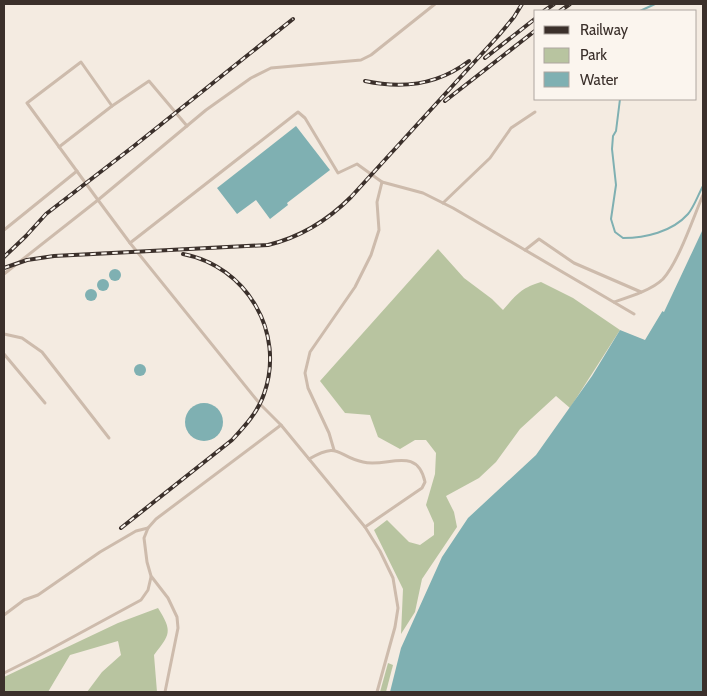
<svg xmlns="http://www.w3.org/2000/svg" width="707" height="696" font-family="Cabin,sans-serif">
  <style>
    .green { fill: #b8c4a0 }
    .water { fill: #7fb0b2 }
    .pier { fill: #f4ebe1 }
    .lines { fill: none; stroke-linecap: round; stroke-linejoin: round }
    .stream { stroke: #7fb0b2; stroke-width: 2 }
    .lane { stroke: #cdbbac; stroke-width: 3 }
    .rail-casing { stroke: #3b302b; stroke-width: 4 }
    .rail { stroke: #fbf5ee; stroke-width: 2; stroke-dasharray: 5.5; stroke-linecap: butt }
  </style>
  <rect width="100%" height="100%" fill="#f4ebe1"/>
  <g class="green">
    <path d="M438,249L464,278L492,299L503,310C516,295 521,288 541,282L573,298L620,330L570,408L556,396L520,429L496,462L479,478L446,496L454,512L457,527L422,579L415,612L401,634L403,589L374,530L387,520L409,542L420,545L434,535V523L426,505L435,474L436,453L426,440H415L400,449L378,437L370,415L345,413L320,381Z"/>
    <path d="M158,608C173,632 170,634 154,655L157,692H87L102,672L121,655L118,641L70,655L48,692H4V677L118,623Z"/>
    <polygon points="388,663 393,665 386,692 380,692"/>
  </g>
  <g class="water">
    <polygon points="296,126 330,170 287,203 288,205 270,219 256,200 237,214 217,188"/>
    <polygon points="703,220 703,692 390,692 401,648 442,557 468,518 536,455 592,376 620,330 645,340 663,310"/>
    <circle cx="115" cy="275" r="6"/>
    <circle cx="103" cy="285" r="6"/>
    <circle cx="91" cy="295" r="6"/>
    <circle cx="140" cy="370" r="6"/>
    <circle cx="204" cy="422" r="19"/>
  </g>
  <polygon class="pier" points="703,218 703,229 664,312 660,310 671,284"/>
  <g class="lines">
    <g class="stream">
      <polyline points="640,11 655,4"/>
      <path d="M620,99L616,131L613,136L612,149L616,185L611,219L615,232L623,238C645,238 672,232 688,214C694,207 698,195 703,186"/>
    </g>
    <g class="lane">
      <polyline points="112,106 81,62 27,103 98,200 206,110 251,78 271,68 361,60 371,55 435,4"/>
      <polyline points="59,147 112,106 149,81 187,126"/>
      <polyline points="443,203 490,158 511,128 535,112"/>
      <polyline points="4,230 77,171"/>
      <polyline points="130,243 298,112 305,118 338,173 357,164 382,182 423,193 453,208 525,250 539,239 574,263 641,292"/>
      <polyline points="525,250 634,314"/>
      <polyline points="4,274 98,200 130,243 260,404 281,425 365,527 380,551 393,578 398,608 395,627 377,692"/>
      <path d="M614,302C629,297 652,290 663,279C679,261 693,218 703,195"/>
      <polyline points="4,334 22,338 42,352 109,438"/>
      <polyline points="4,354 45,403"/>
      <polyline points="334,450 329,433 308,388 305,373 310,352 355,287 371,255 379,230 377,202 382,182"/>
      <path d="M309,459C340,441 336,456 363,462C387,468 417,445 425,482L422,488L365,527"/>
      <polyline points="4,615 24,600 38,595 100,552 136,531 148,528"/>
      <polyline points="4,673 36,657 141,600 148,590 151,577"/>
      <polyline points="165,692 178,628 177,617 168,598 151,576 147,562 144,538 148,528 156,519 281,425"/>
    </g>
    <g class="rail-casing">
      <g id="rail">
        <polyline points="544,11 554,4"/>
        <polyline points="560,11 570,4"/>
        <polyline points="485,58 536,18"/>
        <path d="M365,81C402,89 438,85 469,61"/>
        <polyline points="445,101 536,30"/>
        <polyline points="4,257 26,236 46,214 134,146 293,19"/>
        <path d="M4,268L27,260L54,256L268,245C301,237 327,221 351,197L499,35L514,17L522,4"/>
        <path d="M121,528L232,440C245,426 258,412 264,394C286,332 246,266 183,254"/>
      </g>
    </g>
    <use href="#rail" class="rail"/>
  </g>
  <rect width="707" height="696" fill="none" stroke="#3b302b" stroke-width="10"/>
  <rect x="534" y="10" width="162" height="90" fill="#fbf5ee" stroke="#aea6a0"/>
  <rect x="544" y="26" width="25" height="8" fill="#3b302b" stroke="#aea6a0"/>
  <text x="580" y="35" font-size="15" fill="#3b302b">Railway</text>
  <rect x="544" y="48" width="25" height="15" fill="#b8c4a0" stroke="#aea6a0"/>
  <text x="580" y="60" font-size="15" fill="#3b302b">Park</text>
  <rect x="544" y="72" width="25" height="15" fill="#7fb0b2" stroke="#aea6a0"/>
  <text x="580" y="85" font-size="15" fill="#3b302b">Water</text>
</svg>
